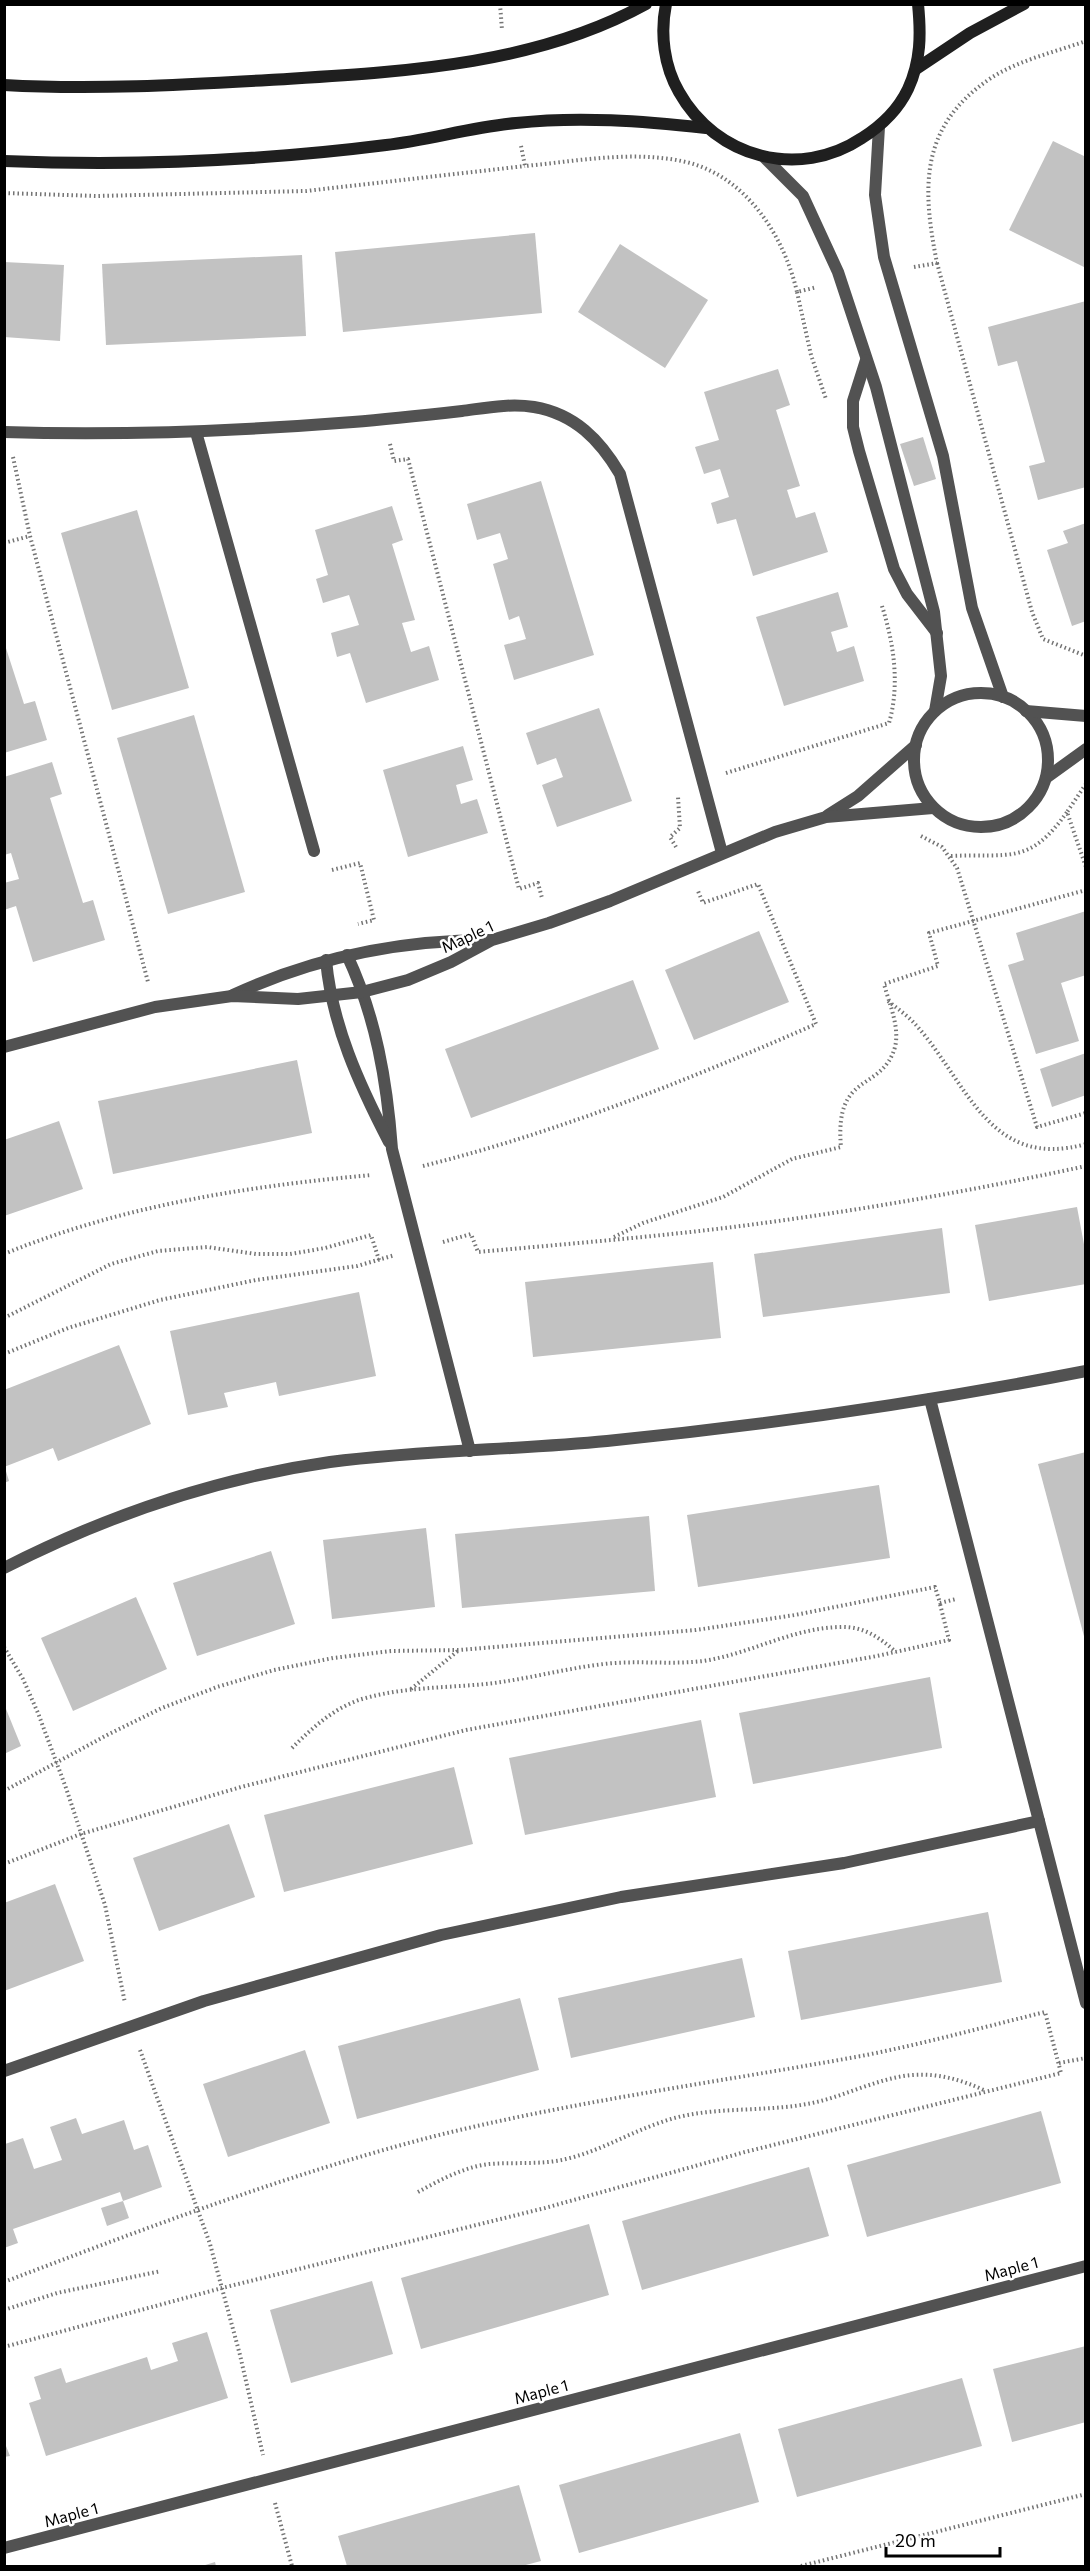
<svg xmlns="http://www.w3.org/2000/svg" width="1090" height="2571" font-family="Commissioner,sans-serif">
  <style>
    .building { fill: #c2c2c2 }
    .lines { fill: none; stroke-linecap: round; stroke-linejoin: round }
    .path { stroke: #747474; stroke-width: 4; stroke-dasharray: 1.5 3; stroke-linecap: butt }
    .street { stroke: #525252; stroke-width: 12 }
    .secondary { stroke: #1f1f1f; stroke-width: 12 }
    .labels { text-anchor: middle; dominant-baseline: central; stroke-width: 5; stroke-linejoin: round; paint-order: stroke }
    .street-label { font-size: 16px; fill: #000; stroke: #fff }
  </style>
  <rect width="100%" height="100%" fill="#fff"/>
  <g class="building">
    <polygon points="1053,141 1086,157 1086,268 1009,230"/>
    <polygon points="535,233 542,313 343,332 335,252"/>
    <polygon points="620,244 708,300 665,368 578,312"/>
    <polygon points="302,255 306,336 106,345 102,264"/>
    <polygon points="4,262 64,265 60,341 4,337"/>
    <polygon points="1086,301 1086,487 1038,500 1029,466 1045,462 1017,361 998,366 988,327"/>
    <polygon points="778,369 790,405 776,410 800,486 787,490 796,518 815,512 828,552 753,576 736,519 717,524 711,503 729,497 720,469 704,474 695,447 719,440 704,392"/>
    <polygon points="923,437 936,479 914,486 900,444"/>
    <polygon points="541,481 594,655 514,680 504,645 526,639 519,616 509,620 493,564 508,559 500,533 477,540 467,504"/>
    <polygon points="392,506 403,540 392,544 415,620 402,623 411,652 429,646 439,680 366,703 350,653 337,657 331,633 359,625 349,595 323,603 316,579 328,575 315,530"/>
    <polygon points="137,510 189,688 112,710 61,533"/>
    <polygon points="1086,523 1086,621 1072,626 1047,550 1068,543 1063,531"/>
    <polygon points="838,592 848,627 831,632 837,652 854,646 864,681 784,706 756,617"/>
    <polygon points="4,642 24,704 35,701 47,740 4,753"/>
    <polygon points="599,708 632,801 557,827 542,785 563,777 556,758 537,765 526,733"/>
    <polygon points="194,715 245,892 168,914 117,738"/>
    <polygon points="463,746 473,780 456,785 461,804 477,799 488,833 408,857 383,770"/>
    <polygon points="52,762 62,794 50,798 83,903 93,900 105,940 33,962 16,906 4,910 4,883 19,879 11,853 4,855 4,777"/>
    <polygon points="1086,911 1086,975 1061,983 1079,1041 1036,1054 1008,965 1024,960 1016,933"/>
    <polygon points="759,931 789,1002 694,1040 665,970"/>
    <polygon points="633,980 659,1049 471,1118 445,1049"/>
    <polygon points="1086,1053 1086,1095 1052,1107 1040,1069"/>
    <polygon points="297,1060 312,1133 113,1174 98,1101"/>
    <polygon points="59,1121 83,1189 4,1216 4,1140"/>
    <polygon points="1077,1207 1086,1255 1086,1284 989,1301 975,1225"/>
    <polygon points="942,1228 950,1293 763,1317 754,1254"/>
    <polygon points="713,1262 721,1338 533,1357 525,1282"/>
    <polygon points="359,1292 376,1376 279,1396 276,1382 224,1393 228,1407 188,1415 170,1331"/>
    <polygon points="119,1345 151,1424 58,1461 53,1448 4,1467 4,1390"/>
    <polygon points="1086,1452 1086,1640 1085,1640 1038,1464"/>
    <polygon points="5,1468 9,1481 4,1483 4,1469"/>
    <polygon points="879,1485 890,1558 698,1587 687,1515"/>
    <polygon points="649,1516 655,1591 462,1608 455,1534"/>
    <polygon points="426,1528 435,1607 332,1619 323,1540"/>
    <polygon points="271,1551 295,1624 197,1656 173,1583"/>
    <polygon points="136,1597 167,1669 73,1711 41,1638"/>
    <polygon points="930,1677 942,1748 753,1784 739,1713"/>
    <polygon points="4,1704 21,1746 4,1754"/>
    <polygon points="701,1720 716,1797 525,1835 509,1758"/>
    <polygon points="454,1767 473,1844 284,1892 264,1815"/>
    <polygon points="229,1824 255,1897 159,1931 133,1858"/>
    <polygon points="55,1884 84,1961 4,1991 4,1903"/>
    <polygon points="988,1912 1002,1982 801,2020 788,1951"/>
    <polygon points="742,1958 755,2017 571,2058 558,1998"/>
    <polygon points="520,1998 539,2070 357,2119 338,2046"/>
    <polygon points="305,2050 330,2123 228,2157 203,2084"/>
    <polygon points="1041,2111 1061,2183 867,2237 847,2165"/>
    <polygon points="76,2118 82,2134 124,2120 134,2150 148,2145 162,2187 123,2201 120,2192 13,2229 18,2243 4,2248 5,2144 23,2138 34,2169 62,2160 50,2127"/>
    <polygon points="809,2167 829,2236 642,2290 622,2221"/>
    <polygon points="123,2201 129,2218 107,2226 101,2208"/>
    <polygon points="589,2224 609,2295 421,2349 401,2278"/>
    <polygon points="372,2281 393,2354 291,2383 270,2310"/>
    <polygon points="207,2332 228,2398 46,2456 29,2403 41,2399 34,2377 61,2368 66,2383 147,2357 151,2370 178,2361 172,2343"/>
    <polygon points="1086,2346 1086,2422 1012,2442 993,2369"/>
    <polygon points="962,2378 982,2446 797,2497 778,2429"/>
    <polygon points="740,2433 759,2502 579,2553 559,2485"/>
    <polygon points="4,2441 10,2456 4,2457"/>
    <polygon points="519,2485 541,2561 522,2566 347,2566 338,2536"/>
    <polygon points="215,2562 216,2566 202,2566"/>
  </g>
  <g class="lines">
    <g class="path">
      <polyline points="500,4 502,30"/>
      <path d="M521,146L525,166C578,161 634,150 686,162C746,176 784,236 797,292L817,287"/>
      <polyline points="4,193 97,196 306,191 525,166"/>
      <polyline points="937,263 1032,612 1043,639 1086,656"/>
      <path d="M914,267L937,263C922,188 919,126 991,78C1019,60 1055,52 1086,41"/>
      <polyline points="797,292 811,355 826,399"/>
      <polyline points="390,444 394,461 408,459 519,889 538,883 542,898"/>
      <polyline points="13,457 30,536"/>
      <polyline points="4,543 30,536 148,982"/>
      <path d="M726,773L889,723C900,685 894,644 882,606"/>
      <polyline points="1086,784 1067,812 1086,867"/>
      <polyline points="921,836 942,847 957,868 1037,1127 1086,1113"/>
      <polyline points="676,847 670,837 680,828 678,797"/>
      <path d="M951,856C1009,853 1029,866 1067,812"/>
      <polyline points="332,870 360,863 374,920 358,924"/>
      <path d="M888,1001C898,1009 908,1016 916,1025C968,1083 989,1171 1086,1144"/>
      <path d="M423,1166C559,1132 688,1080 816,1024L758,884L703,903L698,891"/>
      <path d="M614,1237L643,1223L723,1197L792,1159L841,1147C834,1070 882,1093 895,1047C900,1027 889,1003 884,984L938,966L929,933L1086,890"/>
      <path d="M443,1242L471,1234L478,1252C566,1244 654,1237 741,1226C856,1211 971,1191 1086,1166"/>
      <path d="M4,1254C121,1206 247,1186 372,1175"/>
      <polyline points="4,1318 111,1264 158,1251 207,1247 256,1254 290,1254 325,1248 371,1235 379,1260"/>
      <polyline points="4,1354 68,1328 160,1300 256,1280 357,1266 395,1255"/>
      <polyline points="4,1647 23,1679 38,1713 66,1788 105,1905 125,2003"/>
      <polyline points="411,1689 459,1650"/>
      <path d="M292,1748C313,1727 334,1708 362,1699C400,1688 436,1688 474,1685C518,1682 560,1669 604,1664C637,1660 670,1665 703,1661C750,1654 792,1628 840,1627C863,1626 879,1637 896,1652"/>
      <polyline points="4,1791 109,1734 162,1708 217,1687 274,1670 333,1658 391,1651 459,1650 696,1630 795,1615 935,1587 940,1603 956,1599"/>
      <polyline points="4,1864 81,1834 241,1787 466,1730 877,1656 949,1640 940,1604"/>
      <polyline points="140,2050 210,2244 240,2355 263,2455"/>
      <polyline points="1059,2063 1086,2058"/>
      <path d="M418,2192C440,2180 464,2167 489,2164C515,2162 542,2165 566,2159C600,2151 627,2134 659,2123C706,2105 758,2113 807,2104C842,2098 877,2078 912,2075C939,2073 962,2080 986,2091"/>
      <path d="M4,2282C146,2228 288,2174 435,2136C575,2101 719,2082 861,2056C923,2044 984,2027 1045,2012L1061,2073L745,2152L545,2208L222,2288L4,2347"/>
      <polyline points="4,2310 57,2293 161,2271"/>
      <polyline points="275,2503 292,2566"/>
      <polyline points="801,2566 1086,2494"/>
    </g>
    <g class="street">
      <polyline points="879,127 875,195 884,257 943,456 972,608 1003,697"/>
      <polyline points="765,158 803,196 838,272 876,387 934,612 941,676 935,711"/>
      <polyline points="866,360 853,401 853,427 859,451 894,569 907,594 937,633"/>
      <path d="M4,432C121,436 238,431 353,422C390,419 426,415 462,411C485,408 510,403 534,407C575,414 600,440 620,474L722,853"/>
      <polyline points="196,432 314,851"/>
      <circle cx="981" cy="760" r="67"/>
      <polyline points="1026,711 1086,716"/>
      <polyline points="1046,778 1086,749"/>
      <polyline points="828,815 858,796 916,745"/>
      <path d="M347,955C376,1017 387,1081 392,1149L470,1451"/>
      <path d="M326,960C332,1025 359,1084 389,1142"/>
      <path d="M233,995C315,957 398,940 489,940"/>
      <polyline points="4,1047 155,1007 232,996 298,999 362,992 408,980 451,962 492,940 549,923 610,901 775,832 826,817 933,808"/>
      <polyline points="930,1399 1086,2003"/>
      <path d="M4,1568C106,1516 217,1478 330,1462C422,1450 515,1450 607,1441C768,1425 927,1402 1086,1371"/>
      <polyline points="4,2071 204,2001 441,1935 621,1897 844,1863 1039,1821"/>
      <polyline points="4,2548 1086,2266"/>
    </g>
    <g class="secondary">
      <path d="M666,4C660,34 664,66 679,92C716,158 799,180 862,138C881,126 898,110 908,89C921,61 921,34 918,4"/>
      <polyline points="916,69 970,33 1024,4"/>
      <path d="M4,85C92,90 181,85 269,80C396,72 532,67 646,4"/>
      <path d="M4,161C131,166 260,161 386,145C429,140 472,127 516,123C579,116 643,121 706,128"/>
    </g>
  </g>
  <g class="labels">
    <g class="street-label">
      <text transform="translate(467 936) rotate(-25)">Maple 1</text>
      <text transform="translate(1011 2268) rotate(-15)">Maple 1</text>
      <text transform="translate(541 2391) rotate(-15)">Maple 1</text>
      <text transform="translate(71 2514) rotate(-15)">Maple 1</text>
    </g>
  </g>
  <rect width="1090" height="2571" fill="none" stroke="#000000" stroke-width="12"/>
  <path d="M886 2547v9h114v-9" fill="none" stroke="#000000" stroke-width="3"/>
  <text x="895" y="2547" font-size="18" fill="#000000" stroke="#ffffff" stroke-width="4.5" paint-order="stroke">20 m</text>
</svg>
